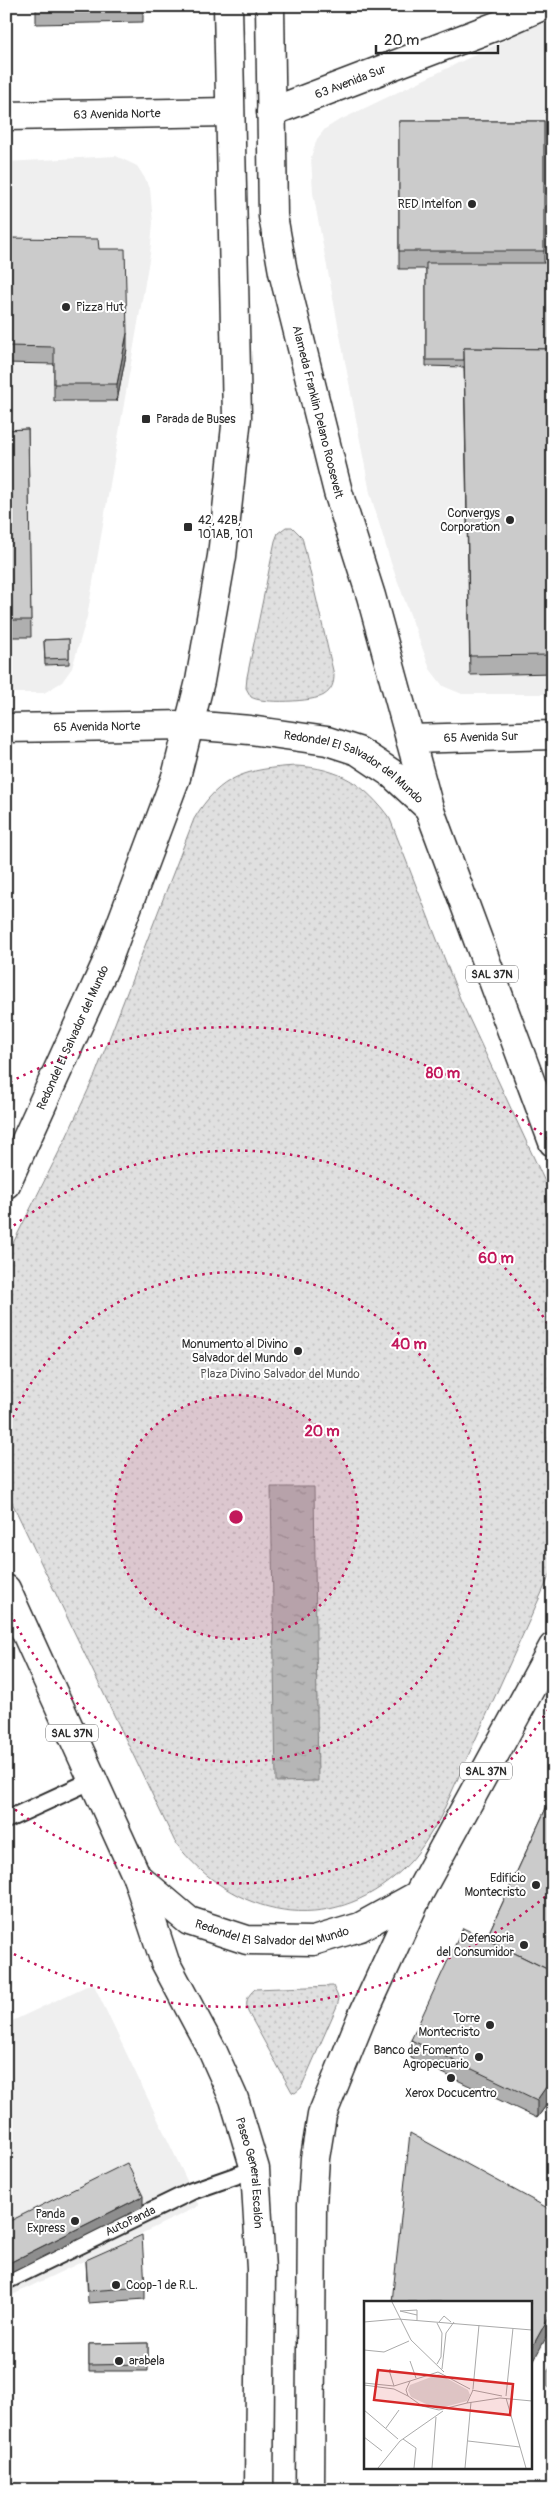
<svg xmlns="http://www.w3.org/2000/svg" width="559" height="2496" font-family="Pangolin,sans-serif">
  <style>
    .built { fill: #efefef }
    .green { fill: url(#green-dots); stroke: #868686 }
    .water { fill: url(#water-ripples); stroke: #7e7e7e }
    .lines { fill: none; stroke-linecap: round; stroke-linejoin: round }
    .lane-casing { stroke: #2b2b2b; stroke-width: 20 }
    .street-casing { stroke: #2b2b2b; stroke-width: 31 }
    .secondary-casing { stroke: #2b2b2b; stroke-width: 31 }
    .highway-casing { stroke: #2b2b2b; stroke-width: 31 }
    .lane { stroke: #fff; stroke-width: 16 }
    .street { stroke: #fff; stroke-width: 28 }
    .secondary { stroke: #fff; stroke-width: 28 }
    .highway { stroke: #fff; stroke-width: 28 }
    .wall { fill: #afafaf; stroke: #2b2b2b }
    .shaded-wall { fill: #8e8e8e; stroke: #2b2b2b }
    .building { fill: #cbcbcb; stroke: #2b2b2b }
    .ring { fill: none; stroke: #c2185b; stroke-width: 2.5; stroke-dasharray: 2.5 5 }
    .poi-dot { fill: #2b2b2b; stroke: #fff; stroke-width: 2 }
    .labels { text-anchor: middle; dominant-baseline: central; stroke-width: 4; stroke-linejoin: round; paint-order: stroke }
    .shield { fill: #fff; stroke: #6b6b6b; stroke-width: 1 }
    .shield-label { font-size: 11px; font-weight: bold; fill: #2b2b2b }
    .street-label { font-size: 12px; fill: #2b2b2b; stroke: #fff }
    .poi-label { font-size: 12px; fill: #2b2b2b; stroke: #fff; text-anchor: end }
    .park-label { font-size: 12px; fill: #585858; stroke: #fff }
    .inset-road { fill: none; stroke: #aaa; stroke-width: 1 }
    .view { fill: #d62828; fill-opacity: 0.15; stroke: #d62828; stroke-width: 2.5 }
    .inset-edge { fill: none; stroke: #2b2b2b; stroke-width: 2.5 }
    .centre { fill: #c2185b; stroke: #fff; stroke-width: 2.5 }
    .ring-label { font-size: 15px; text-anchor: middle; font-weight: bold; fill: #c2185b; stroke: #fff; stroke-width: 4; stroke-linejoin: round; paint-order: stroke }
  </style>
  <defs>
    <pattern id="green-dots" width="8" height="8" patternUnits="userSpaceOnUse" patternTransform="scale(1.25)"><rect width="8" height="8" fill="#e0e0e0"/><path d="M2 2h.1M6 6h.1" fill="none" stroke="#c0c0c0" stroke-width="1.8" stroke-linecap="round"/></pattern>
    <pattern id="water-ripples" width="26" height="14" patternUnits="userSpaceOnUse" patternTransform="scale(1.25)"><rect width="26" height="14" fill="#b6b6b6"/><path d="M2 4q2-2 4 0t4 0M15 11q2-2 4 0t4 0" fill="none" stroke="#949494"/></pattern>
  </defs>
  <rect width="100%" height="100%" fill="#fff"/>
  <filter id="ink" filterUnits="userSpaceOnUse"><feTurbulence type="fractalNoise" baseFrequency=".02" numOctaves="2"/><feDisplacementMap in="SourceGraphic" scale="10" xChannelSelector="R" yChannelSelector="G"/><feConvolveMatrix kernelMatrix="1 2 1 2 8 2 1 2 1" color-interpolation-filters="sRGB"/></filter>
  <g filter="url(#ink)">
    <g class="built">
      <polygon points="328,6 364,6 346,12 334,12"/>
      <polygon points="553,17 553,694 462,694 443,686 430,669 391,563 370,493 313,193 311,157 317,139 325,129 336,122"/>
      <polygon points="116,156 137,166 146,180 150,188 153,223 150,254 87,617 72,668 62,682 44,693 6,693 6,162"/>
      <polygon points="93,1983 199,2206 6,2298 6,2024"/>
    </g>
    <g class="green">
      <path d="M286,527H292L302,537L334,675C334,683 332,690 324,695C314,702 261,704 251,697L246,688L247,677L275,541L278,533Z"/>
      <path d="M296,766C339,768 365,784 390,819L461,1001L553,1199V1568L440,1818C429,1836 418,1856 402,1870C330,1938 233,1918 175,1842L6,1490V1257L65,1140L95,1075L194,819C220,775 247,769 296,766Z"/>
      <path d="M333,1986L339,1999L337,2006L301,2088L295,2093L292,2092L248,2012C245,2002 247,1996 255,1989Z"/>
    </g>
    <polygon class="water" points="271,1487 314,1487 318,1781 276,1782"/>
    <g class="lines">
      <g class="lane-casing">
        <g id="lane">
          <polyline points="6,1820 93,1780"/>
          <path id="s1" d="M6,2281L192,2191L255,2169"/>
        </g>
      </g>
      <g class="street-casing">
        <g id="street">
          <path id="s2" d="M6,116L229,112"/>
          <path id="s3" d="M6,728L189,725"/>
          <path id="s4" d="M410,739L553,735"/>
        </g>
      </g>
      <g class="secondary-casing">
        <g id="secondary">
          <path id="s5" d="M270,6L273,216L283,272L338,492L371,596L429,808"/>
          <path id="s6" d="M271,112L499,25L542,6"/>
          <polyline points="176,777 200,681 222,556 237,417 228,6"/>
          <path id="s7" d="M137,1877L165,1962L213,2052L234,2099L255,2169L261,2269L259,2490"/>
          <polyline points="310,2490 312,2205 315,2158 322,2115 361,2019 418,1895"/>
        </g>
      </g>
      <g class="highway-casing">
        <g id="highway">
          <path id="s8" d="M189,725L250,730L327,741L358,751L391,773L429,808L553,1142"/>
          <path id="s9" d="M6,1184L106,964L176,777"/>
          <path id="s10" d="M6,1589L137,1877L189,1921L247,1940L313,1941L360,1927L418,1895L553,1647"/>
        </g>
      </g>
      <use href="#lane" class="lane"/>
      <use href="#street" class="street"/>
      <use href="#secondary" class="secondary"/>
      <use href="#highway" class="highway"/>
    </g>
    <g class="wall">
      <polygon points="36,6 143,6 143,22 36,24"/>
      <polygon points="399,121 544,121 544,263 553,263 553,673 470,675 464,367 426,366 426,269 399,269"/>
      <polygon points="6,238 99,249 127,349 117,401 54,401 54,364 6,363"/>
      <polygon points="28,429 31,637 6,637 6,430"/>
      <polygon points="69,639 69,664 45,665 44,640"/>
      <polygon points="553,1793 553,2096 537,2118 411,2058 411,2040 486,1939"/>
      <polygon points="143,2207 11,2273 6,2264 6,2223"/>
      <polygon points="86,2260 145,2287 145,2299 88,2303"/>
      <polygon points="148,2343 148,2371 89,2371 89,2344"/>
      <polygon points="553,2363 553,2390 548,2387 548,2371"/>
    </g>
    <g class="shaded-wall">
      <polygon points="127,333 127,349 117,401 117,384"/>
      <polygon points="553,2077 553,2096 537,2118 537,2100"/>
      <polygon points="143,2196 143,2207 11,2273 11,2262"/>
      <polygon points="553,2309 553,2325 530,2367 530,2351"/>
    </g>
    <g class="building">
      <rect x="399" y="121" width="145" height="130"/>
      <polygon points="6,238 98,239 99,249 125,249 127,333 117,384 54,384 54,347 6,346"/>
      <polygon points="426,263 553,263 553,349 464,348 464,360 426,360"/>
      <polygon points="464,348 553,349 553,655 470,656"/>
      <polygon points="28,429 31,620 6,620 6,430"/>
      <polygon points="69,639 69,658 45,659 44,640"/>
      <polygon points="553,1793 553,1972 486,1939"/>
      <polygon points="463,1928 553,1972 553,2077 537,2100 411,2040"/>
      <polygon points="410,2133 553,2211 553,2309 530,2351 530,2302 392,2302"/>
      <polygon points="127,2163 143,2196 11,2262 6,2253 6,2223"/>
      <polygon points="142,2235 145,2287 88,2291 86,2260"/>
      <polygon points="148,2343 148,2364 89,2365 89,2344"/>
      <polygon points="553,2363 553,2374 548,2371"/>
    </g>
  </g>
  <circle cx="236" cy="1517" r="122" fill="#c2185b" fill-opacity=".12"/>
  <g class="ring">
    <circle cx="236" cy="1517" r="122"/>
    <path d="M7 1431A245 245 0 1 1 7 1603"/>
    <path d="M552 1703A367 367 0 0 1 8 1804M8 1230A367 367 0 0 1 552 1331"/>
    <path d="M551 1892A490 490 0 0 1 10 1952M10 1082A490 490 0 0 1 551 1142"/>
  </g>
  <g class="poi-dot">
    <circle cx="472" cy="204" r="5"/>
    <circle cx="66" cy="307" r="5"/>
    <rect x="141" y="414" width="10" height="10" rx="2.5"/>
    <circle cx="510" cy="520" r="5"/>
    <rect x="183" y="522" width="10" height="10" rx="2.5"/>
    <circle cx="298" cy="1351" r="5"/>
    <circle cx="536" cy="1885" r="5"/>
    <circle cx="524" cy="1945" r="5"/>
    <circle cx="490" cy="2025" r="5"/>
    <circle cx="479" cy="2057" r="5"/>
    <circle cx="451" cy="2078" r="5"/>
    <circle cx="75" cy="2221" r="5"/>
    <circle cx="116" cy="2285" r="5"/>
    <circle cx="119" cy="2361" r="5"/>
  </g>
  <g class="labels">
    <g class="shield">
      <rect x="466" y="965.5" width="52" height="17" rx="4"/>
      <rect x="46" y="1724.5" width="52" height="17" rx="4"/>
      <rect x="460" y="1762.5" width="52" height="17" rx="4"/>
    </g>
    <g class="shield-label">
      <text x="492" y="974">SAL 37N</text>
      <text x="72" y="1733">SAL 37N</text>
      <text x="486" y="1771">SAL 37N</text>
    </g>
    <g class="street-label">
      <text stroke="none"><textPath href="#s6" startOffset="85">63 Avenida Sur</textPath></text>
      <text stroke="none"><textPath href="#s2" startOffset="111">63 Avenida Norte</textPath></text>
      <text stroke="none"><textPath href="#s5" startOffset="411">Alameda Franklin Delano Roosevelt</textPath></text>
      <text stroke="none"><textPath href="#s3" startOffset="91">65 Avenida Norte</textPath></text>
      <text stroke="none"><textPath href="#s4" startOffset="71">65 Avenida Sur</textPath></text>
      <text stroke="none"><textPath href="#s8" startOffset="174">Redondel El Salvador del Mundo</textPath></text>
      <text stroke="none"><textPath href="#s9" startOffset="161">Redondel El Salvador del Mundo</textPath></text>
      <text stroke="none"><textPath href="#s10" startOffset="470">Redondel El Salvador del Mundo</textPath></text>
      <text stroke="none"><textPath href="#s7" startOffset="319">Paseo General Escalón</textPath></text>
      <text stroke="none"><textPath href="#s1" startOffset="138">AutoPanda</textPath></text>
    </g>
    <g class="poi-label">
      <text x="462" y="204">RED Intelfon</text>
      <text x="76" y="307" text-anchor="start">Pizza Hut</text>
      <text x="156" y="419" text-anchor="start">Parada de Buses</text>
      <text x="500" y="513">Convergys<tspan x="500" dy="14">Corporation</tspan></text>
      <text x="198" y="520" text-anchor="start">42, 42B,<tspan x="198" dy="14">101AB, 101</tspan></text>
      <text x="288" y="1344">Monumento al Divino<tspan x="288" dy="14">Salvador del Mundo</tspan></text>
      <text x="526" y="1878">Edificio<tspan x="526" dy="14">Montecristo</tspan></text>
      <text x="514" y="1938">Defensoria<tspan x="514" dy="14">del Consumidor</tspan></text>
      <text x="480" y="2018">Torre<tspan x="480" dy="14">Montecristo</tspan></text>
      <text x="469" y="2050">Banco de Fomento<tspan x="469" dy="14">Agropecuario</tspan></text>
      <text x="451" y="2093" text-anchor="middle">Xerox Docucentro</text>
      <text x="65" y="2214">Panda<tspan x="65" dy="14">Express</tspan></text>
      <text x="126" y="2285" text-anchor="start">Coop-1 de R.L.</text>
      <text x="129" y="2361" text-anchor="start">arabela</text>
    </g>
    <g class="park-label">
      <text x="280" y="1374">Plaza Divino Salvador del Mundo</text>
    </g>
  </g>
  <g transform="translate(364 2301)">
    <rect width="168" height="168" fill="#fff"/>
    <path d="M75,73L104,89L106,94L103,100L73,108L47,96L44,89L46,84Z" fill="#e0e0e0"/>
    <path class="inset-road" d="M28,1L47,39L80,71M53,19V9L36,10L53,14M0,21L34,18L168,29M75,21L80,15L87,21M0,49L20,51L45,40M46,60L52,77M73,63L77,56L78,32L73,22M27,68L25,69L30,85M78,68L82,32L90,21M0,82L30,85L46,80M0,84L30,88L44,95M106,88L74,71L46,80L42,89L44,95L58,105L75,109L103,102L109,89M109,88L115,24M108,89L138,95M142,95L149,27M142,97L162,167M103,102L136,97L168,100M0,109L34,138M22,127L35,109M0,136L18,150M39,138L52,147L50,167M104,140L156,146M14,167L36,140L79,110M68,167L72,116M101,167L107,101"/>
    <path class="view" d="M14,69L149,83L146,114L10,99Z"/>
    <rect width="168" height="168" class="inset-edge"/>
  </g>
  <circle cx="236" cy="1517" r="8" class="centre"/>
  <g class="ring-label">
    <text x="443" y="1078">80 m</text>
    <text x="496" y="1263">60 m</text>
    <text x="409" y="1349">40 m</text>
    <text x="322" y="1436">20 m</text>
  </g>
  <rect width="559" height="2496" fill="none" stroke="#fff" stroke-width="25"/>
  <rect x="12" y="12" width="534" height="2471" fill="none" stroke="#2b2b2b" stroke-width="2" filter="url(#ink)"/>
  <path d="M376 45v8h122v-8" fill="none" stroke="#2b2b2b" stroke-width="2.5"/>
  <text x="384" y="45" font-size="15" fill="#2b2b2b" stroke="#ffffff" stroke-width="4" paint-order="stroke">20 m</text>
</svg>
